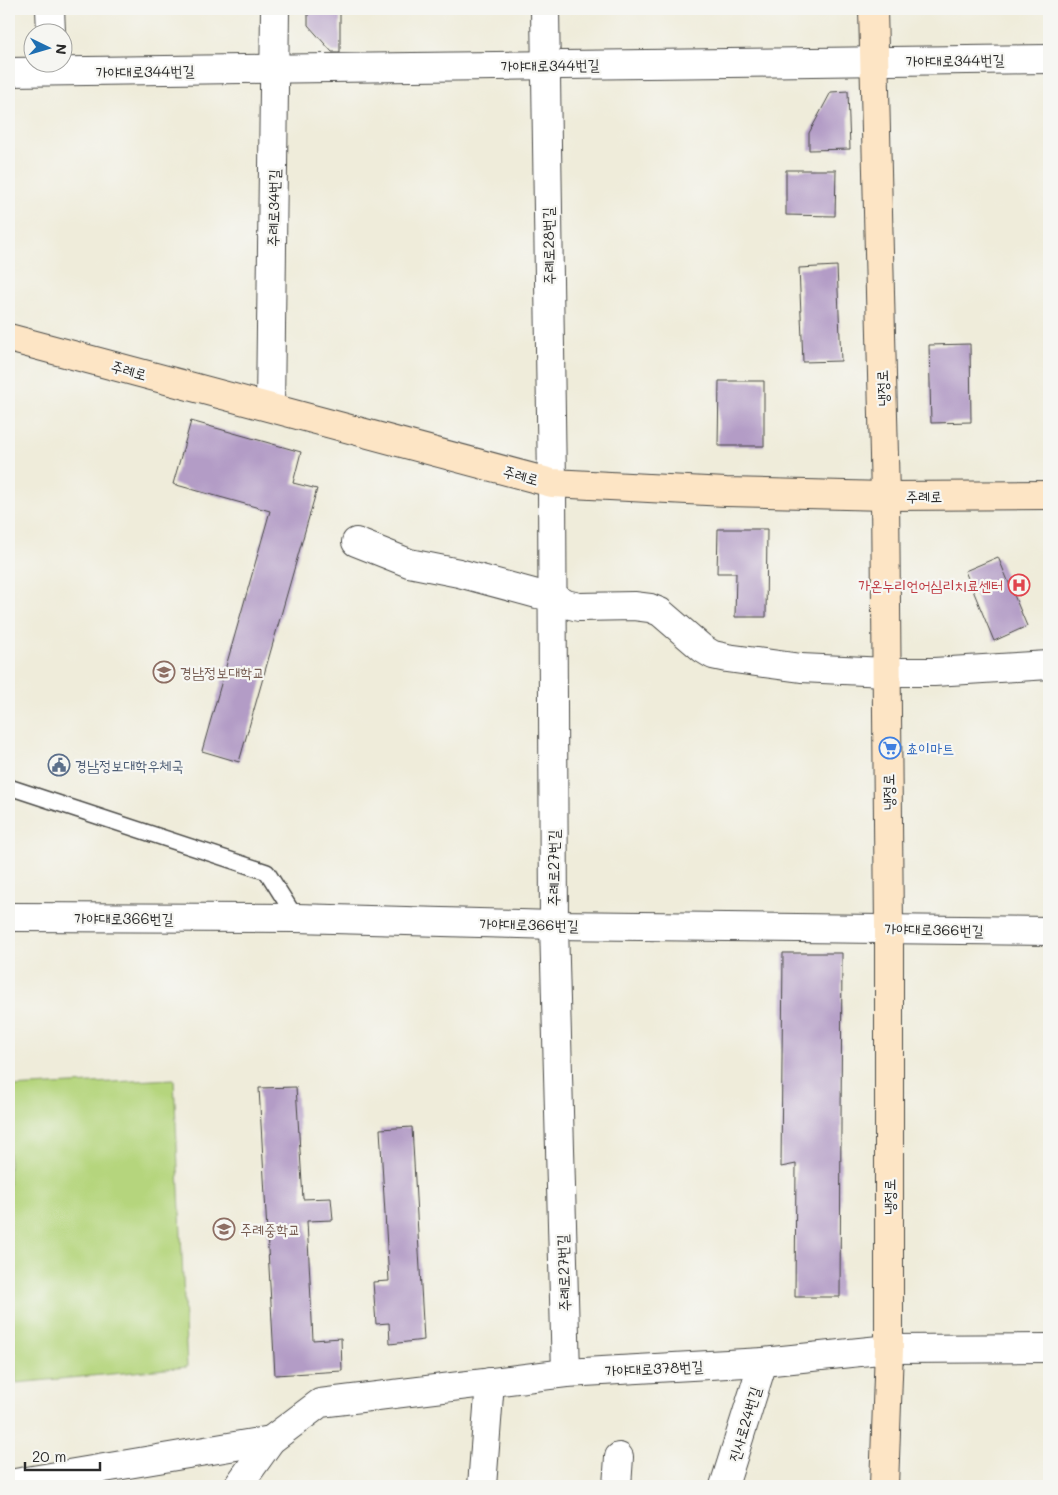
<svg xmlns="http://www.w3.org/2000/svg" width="1058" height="1495" font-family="Mali,'Poor Story',sans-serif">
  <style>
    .green { fill: #b5d57d; stroke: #708054 }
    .building { fill: #b39cc6 }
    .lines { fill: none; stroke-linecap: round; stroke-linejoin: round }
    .lane-casing { stroke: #484845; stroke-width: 18 }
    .street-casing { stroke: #484845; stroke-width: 30 }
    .secondary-casing { stroke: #484845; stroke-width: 30 }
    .lane { stroke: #fff; stroke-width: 15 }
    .street { stroke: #fff; stroke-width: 28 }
    .secondary { stroke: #fde5c5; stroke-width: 28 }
    .labels { text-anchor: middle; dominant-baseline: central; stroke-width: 4.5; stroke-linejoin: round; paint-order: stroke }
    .street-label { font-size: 15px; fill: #2b2b2b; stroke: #f6f6f2 }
    .health-label { font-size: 15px; fill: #be3a42; stroke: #f6f6f2; text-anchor: end }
    .education-label { font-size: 15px; fill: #785e54; stroke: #f6f6f2; text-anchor: start }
    .shop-label { font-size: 15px; fill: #366cbe; stroke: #f6f6f2; text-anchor: start }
    .service-label { font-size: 15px; fill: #4e5e75; stroke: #f6f6f2; text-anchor: start }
  </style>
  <rect width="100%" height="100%" fill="#f6f6f2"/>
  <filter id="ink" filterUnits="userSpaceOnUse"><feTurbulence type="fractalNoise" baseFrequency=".02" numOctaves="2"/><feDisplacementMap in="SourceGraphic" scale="10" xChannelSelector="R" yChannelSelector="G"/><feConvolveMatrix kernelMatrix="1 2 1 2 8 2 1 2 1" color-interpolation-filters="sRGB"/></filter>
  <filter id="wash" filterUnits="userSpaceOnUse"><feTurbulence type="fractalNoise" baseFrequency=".0096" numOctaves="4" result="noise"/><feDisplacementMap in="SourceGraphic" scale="20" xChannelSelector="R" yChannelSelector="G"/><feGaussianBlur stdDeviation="1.12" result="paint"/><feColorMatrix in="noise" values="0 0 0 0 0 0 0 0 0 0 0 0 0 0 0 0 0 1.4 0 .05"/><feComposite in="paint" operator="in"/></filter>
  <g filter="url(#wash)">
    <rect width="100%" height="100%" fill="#efecda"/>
    <polygon class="green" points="174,1079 187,1367 16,1383 9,1237 9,1087"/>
    <g id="blocks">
      <g class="building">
        <polygon points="308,9 340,9 340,52 332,52 308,25"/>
        <polygon points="848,91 850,149 809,150 809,133 831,92"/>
        <polygon points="786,170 836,170 835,216 786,215"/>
        <polygon points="837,266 841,361 803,362 799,268"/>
        <polygon points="970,344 971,422 931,423 929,345"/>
        <polygon points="719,381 764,381 764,446 718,446"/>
        <polygon points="191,421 301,452 293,483 317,489 239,762 202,751 270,511 173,484"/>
        <polygon points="718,529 767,529 766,617 735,617 736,573 717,573"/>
        <polygon points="998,557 1027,626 994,641 965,571"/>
        <polygon points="783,953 842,953 840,1297 795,1297 796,1164 781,1167"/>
        <polygon points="296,1087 303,1199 331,1198 333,1220 307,1221 313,1340 341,1338 342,1371 275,1375 259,1088"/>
        <polygon points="412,1127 424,1340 390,1344 389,1323 376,1324 373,1282 389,1281 380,1129"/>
      </g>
    </g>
  </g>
  <g filter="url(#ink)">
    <use href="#blocks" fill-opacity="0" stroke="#484845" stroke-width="1"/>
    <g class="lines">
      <g class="lane-casing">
        <polyline id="lane" points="9,787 267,872 296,918"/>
      </g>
      <g class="street-casing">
        <g id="street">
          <polyline points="50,9 51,32"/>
          <polyline points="545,9 552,483 554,925 566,1373"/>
          <polyline points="9,72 1049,59"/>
          <polyline points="270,407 275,9"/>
          <polyline points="356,542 409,563 459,573 537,594 552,596 566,604 579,607 634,606 650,608 660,612 703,649 713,655 727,658 801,668 886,672 934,672 1049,665"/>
          <polyline points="9,917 296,918 554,925 1049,931"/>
          <polyline points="9,1484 271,1440"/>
          <polyline points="238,1486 271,1440 320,1403 566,1373 763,1362 889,1349 1049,1348"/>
          <polyline points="482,1486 490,1382"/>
          <polyline points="617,1486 619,1457"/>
          <polyline points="724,1486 763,1362"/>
        </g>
      </g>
      <g class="secondary-casing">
        <g id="secondary">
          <polyline points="873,9 885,496 889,929 889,1349 884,1486"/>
          <polyline points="9,338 552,483 726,492 885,496 1049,495"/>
        </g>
      </g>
      <use href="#lane" class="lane"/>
      <use href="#street" class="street"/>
      <use href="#secondary" class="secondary"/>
    </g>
  </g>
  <defs>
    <g id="hospital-ring" transform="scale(1.125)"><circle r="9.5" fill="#f6f6f2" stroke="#e0444e" stroke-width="1.5"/><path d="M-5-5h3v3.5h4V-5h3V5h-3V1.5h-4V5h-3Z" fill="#e0444e"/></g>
    <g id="university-ring" transform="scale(1.125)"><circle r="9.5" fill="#f6f6f2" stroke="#8d6e63" stroke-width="1.5"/><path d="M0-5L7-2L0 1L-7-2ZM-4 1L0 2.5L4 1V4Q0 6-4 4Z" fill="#8d6e63"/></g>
    <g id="supermarket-ring" transform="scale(1.125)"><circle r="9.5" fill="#f6f6f2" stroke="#3f7fe0" stroke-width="1.5"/><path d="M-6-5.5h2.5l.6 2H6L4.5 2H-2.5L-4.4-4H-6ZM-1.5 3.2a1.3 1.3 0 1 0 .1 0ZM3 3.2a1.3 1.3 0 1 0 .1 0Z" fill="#3f7fe0"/></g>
    <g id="civic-ring" transform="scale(1.125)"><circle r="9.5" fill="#f6f6f2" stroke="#5c6f8a" stroke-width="1.5"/><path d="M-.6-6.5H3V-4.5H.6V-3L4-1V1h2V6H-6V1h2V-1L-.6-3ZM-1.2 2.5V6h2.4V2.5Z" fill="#5c6f8a"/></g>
    <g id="school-ring" transform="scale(1.125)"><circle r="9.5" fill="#f6f6f2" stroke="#8d6e63" stroke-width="1.5"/><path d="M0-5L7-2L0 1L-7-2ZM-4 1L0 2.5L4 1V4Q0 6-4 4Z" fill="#8d6e63"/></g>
  </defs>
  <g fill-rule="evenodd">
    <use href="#hospital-ring" x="1019" y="585"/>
    <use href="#university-ring" x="164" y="672"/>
    <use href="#supermarket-ring" x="890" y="748"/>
    <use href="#civic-ring" x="59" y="765"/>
    <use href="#school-ring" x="224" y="1229"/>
  </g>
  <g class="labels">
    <g class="street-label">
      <text transform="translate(955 60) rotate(-1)">가야대로344번길</text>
      <text transform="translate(550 65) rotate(-1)">가야대로344번길</text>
      <text transform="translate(145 71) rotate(-1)">가야대로344번길</text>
      <text transform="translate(273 208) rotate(-89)">주례로34번길</text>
      <text transform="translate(548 246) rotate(-91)">주례로28번길</text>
      <text transform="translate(129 370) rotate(15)">주례로</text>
      <text transform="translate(882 388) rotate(-92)">냉정로</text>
      <text transform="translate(521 475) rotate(15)">주례로</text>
      <text transform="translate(924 496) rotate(-1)">주례로</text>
      <text transform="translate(888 792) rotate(-91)">냉정로</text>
      <text transform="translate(553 868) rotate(-90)">주례로27번길</text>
      <text x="124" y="918">가야대로366번길</text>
      <text transform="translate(529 924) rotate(1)">가야대로366번길</text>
      <text transform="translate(934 929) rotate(1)">가야대로366번길</text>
      <text transform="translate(889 1197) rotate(-90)">냉정로</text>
      <text transform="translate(563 1273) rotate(-92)">주례로27번길</text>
      <text transform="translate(654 1368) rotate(-3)">가야대로378번길</text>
      <text transform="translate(744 1424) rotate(-73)">진사로24번길</text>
    </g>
    <g class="health-label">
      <text x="1003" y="585">가온누리언어심리치료센터</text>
    </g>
    <g class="education-label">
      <text x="180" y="672">경남정보대학교</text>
      <text x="240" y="1229">주례중학교</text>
    </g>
    <g class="shop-label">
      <text x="906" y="748">쵸이마트</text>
    </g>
    <g class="service-label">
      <text x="75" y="765">경남정보대학우체국</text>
    </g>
  </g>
  <rect width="1058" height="1495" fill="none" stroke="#f6f6f2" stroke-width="30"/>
  <g transform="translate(48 48) rotate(95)"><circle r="24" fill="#f6f6f2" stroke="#a5a5a2"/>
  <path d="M0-4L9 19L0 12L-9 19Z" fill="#1f6fb2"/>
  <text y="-8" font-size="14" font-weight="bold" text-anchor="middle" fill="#2b2b2b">N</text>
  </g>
  <path d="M25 1462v8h75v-8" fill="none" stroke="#2b2b2b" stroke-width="2.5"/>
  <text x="32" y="1462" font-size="15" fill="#2b2b2b" stroke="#f6f6f2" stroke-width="4" paint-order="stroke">20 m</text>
</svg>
